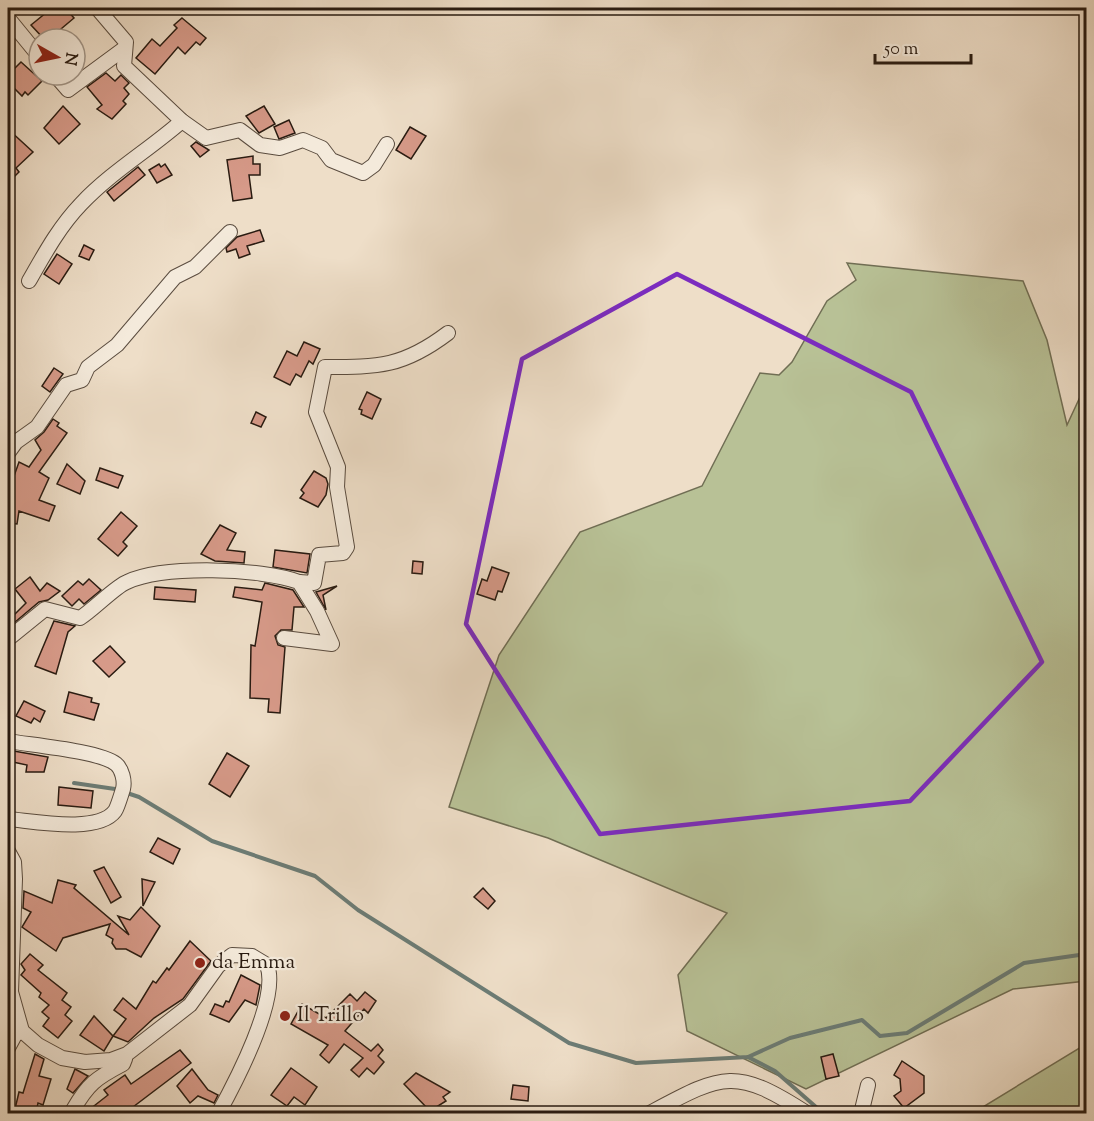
<svg xmlns="http://www.w3.org/2000/svg" width="1094" height="1121" font-family="'Sorts Mill Goudy',serif">
  <style>
    .green { fill: #b8c196; stroke: #706e54; stroke-width: 1.5 }
    .lines { fill: none; stroke-linecap: round; stroke-linejoin: round }
    .stream { stroke: #6c7c75; stroke-width: 4 }
    .building { fill: #d79a89; stroke: #291b11; stroke-width: 1.5 }
    .minor-casing { stroke: #5a4c3f; stroke-width: 16 }
    .minor { stroke: #f4eadb; stroke-width: 14 }
    .marked { fill: none; stroke: #7b2cbf; stroke-width: 4.5; stroke-linejoin: round }
    .poi-dot { fill: #8f2418; stroke: #f4eadb; stroke-width: 2 }
    .labels { text-anchor: middle; dominant-baseline: central; stroke-width: 4.5; stroke-linejoin: round; paint-order: stroke }
    .poi-label { font-size: 21px; fill: #291b11; stroke: #f4eadb; text-anchor: start }
  </style>
  <rect width="100%" height="100%" fill="#eedec8"/>
  <filter id="stains"><feTurbulence type="fractalNoise" baseFrequency=".00333" numOctaves="4"/><feColorMatrix values="0 0 0 0 .2 0 0 0 0 .09 0 0 0 0 .02 0 0 0 .5 -.17"/></filter>
  <radialGradient id="worn" r=".72"><stop offset=".6" stop-color="#630" stop-opacity="0"/><stop offset="1" stop-color="#630" stop-opacity=".3"/></radialGradient>
  <g class="green">
    <polygon points="847,263 1023,281 1047,340 1067,425 1086,384 1086,981 1013,989 806,1089 687,1031 678,975 727,913 548,838 449,807 499,655 580,532 702,486 760,373 779,375 792,362 827,301 856,280"/>
    <polygon points="1086,1044 1086,1113 973,1113"/>
  </g>
  <g class="lines">
    <g class="stream">
      <polyline points="74,783 115,789 139,797 212,841 315,876 358,910 569,1043 636,1063 748,1057 790,1038 862,1020 880,1036 907,1033 1024,963 1086,954"/>
      <polyline points="748,1057 775,1071 824,1114"/>
    </g>
  </g>
  <g class="building">
    <polygon points="52,8 65,8 74,18 49,39 44,39 31,25"/>
    <polygon points="182,18 206,38 200,45 196,42 185,54 178,47 155,74 136,58 152,39 160,46 177,28 174,25"/>
    <polygon points="21,62 42,81 28,95 25,92 22,96 8,82 8,75"/>
    <polygon points="106,73 115,81 121,75 129,83 124,88 129,94 123,101 126,104 112,119 97,109 102,105 87,87"/>
    <polygon points="63,106 80,124 59,144 44,128"/>
    <polygon points="264,106 275,124 259,133 246,116"/>
    <polygon points="289,120 295,133 279,139 274,127"/>
    <polygon points="410,127 426,136 411,159 396,150"/>
    <polygon points="8,129 33,152 16,168 19,172 8,183"/>
    <polygon points="196,142 209,150 200,157 191,146"/>
    <polygon points="253,156 253,164 260,164 260,175 249,175 252,198 233,201 227,160"/>
    <polygon points="159,164 161,167 165,164 172,175 157,183 149,170"/>
    <polygon points="138,167 145,175 114,201 107,192"/>
    <polygon points="260,230 264,241 247,246 250,254 239,258 236,249 227,252 226,248 237,237"/>
    <polygon points="84,245 94,250 89,260 79,256"/>
    <polygon points="57,254 72,264 59,284 44,274"/>
    <polygon points="304,342 320,349 313,364 309,361 301,377 296,374 290,385 274,377 287,351 297,356"/>
    <polygon points="54,368 63,374 50,392 42,386"/>
    <polygon points="367,392 381,399 372,419 361,414 362,410 359,409"/>
    <polygon points="256,412 266,417 261,427 251,423"/>
    <polygon points="53,419 59,423 57,426 67,433 39,472 49,478 39,500 55,506 49,521 19,511 17,524 8,523 8,493 19,462 29,467 41,450 35,440 44,432"/>
    <polygon points="67,464 85,481 80,494 57,484"/>
    <polygon points="100,468 123,476 118,488 96,480"/>
    <polygon points="314,471 326,478 328,484 326,495 318,507 300,498 304,493 301,490"/>
    <polygon points="121,512 137,526 123,542 127,546 118,556 98,539"/>
    <polygon points="220,525 236,533 227,550 245,552 244,563 215,561 201,554"/>
    <polygon points="275,550 310,554 307,573 273,567"/>
    <polygon points="413,561 423,562 422,574 412,573"/>
    <polygon points="492,567 509,573 502,592 498,591 495,600 477,594 482,579 487,581"/>
    <polygon points="30,577 40,591 47,583 60,591 48,600 39,602 8,628 8,621 26,603 15,589"/>
    <polygon points="89,579 101,590 84,604 79,599 72,606 62,596 78,581 83,585"/>
    <polygon points="265,583 293,590 304,607 294,607 292,630 281,630 275,636 278,645 285,647 280,713 268,712 269,699 250,698 251,645 255,646 262,602 233,597 235,587 262,590"/>
    <polygon points="337,586 323,595 326,610 316,592"/>
    <polygon points="155,587 196,590 195,602 154,599"/>
    <polygon points="54,621 75,626 68,632 56,674 35,666"/>
    <polygon points="110,646 125,662 109,677 93,661"/>
    <polygon points="69,692 92,698 91,702 99,704 94,720 64,712"/>
    <polygon points="24,701 45,711 40,722 34,718 31,723 16,716"/>
    <polygon points="8,750 48,757 44,772 26,772 27,765 8,761"/>
    <polygon points="227,753 249,766 230,797 209,784"/>
    <polygon points="59,787 93,791 91,808 58,805"/>
    <polygon points="158,838 180,849 173,864 150,852"/>
    <polygon points="104,867 121,897 111,903 94,871"/>
    <polygon points="142,879 155,882 143,906"/>
    <polygon points="58,880 76,885 74,888 129,935 118,916 130,920 141,907 160,926 141,957 126,949 116,949 112,943 113,939 106,935 110,924 63,938 56,951 22,927 31,912 23,908 24,891 52,903"/>
    <polygon points="483,888 495,901 488,909 474,897"/>
    <polygon points="190,941 211,961 183,999 154,1018 128,1042 113,1036 104,1051 80,1035 94,1016 113,1036 126,1019 114,1010 123,998 136,1009 153,981 156,983 167,968 169,970"/>
    <polygon points="30,954 43,965 38,970 67,993 62,1000 71,1007 65,1015 72,1021 58,1038 43,1026 49,1018 42,1012 49,1005 39,997 41,993 21,975 25,970 21,964"/>
    <polygon points="241,975 260,985 256,1005 245,1000 229,1022 210,1014 215,1004 223,1007 226,1001 229,1002"/>
    <polygon points="365,992 376,1001 368,1013 364,1009 345,1031 371,1051 378,1044 383,1050 378,1056 384,1062 374,1074 367,1068 359,1077 351,1070 363,1058 344,1044 329,1063 320,1055 328,1045 291,1024 302,1004 326,1018 350,994 357,1001"/>
    <polygon points="180,1050 191,1063 125,1113 85,1113 108,1095 104,1090 125,1075 131,1084"/>
    <polygon points="35,1054 44,1059 39,1076 51,1079 43,1105 38,1103 36,1113 14,1113 19,1092 23,1093"/>
    <polygon points="833,1054 839,1076 826,1079 821,1057"/>
    <polygon points="902,1061 924,1076 924,1093 904,1108 894,1096 901,1091 900,1079 894,1075"/>
    <polygon points="291,1068 317,1087 305,1105 294,1097 287,1106 271,1095"/>
    <polygon points="75,1069 88,1076 73,1093 67,1089"/>
    <polygon points="192,1069 208,1090 218,1095 214,1103 198,1096 190,1103 177,1086"/>
    <polygon points="416,1073 450,1092 443,1097 446,1101 430,1111 404,1084"/>
    <polygon points="513,1085 529,1087 528,1101 511,1099"/>
  </g>
  <g class="lines">
    <g class="minor-casing">
      <g id="minor">
        <polyline points="97,8 126,42 124,66 182,121 206,138 240,130 260,145 280,148 303,140 322,148 331,160 363,173 374,165 387,144"/>
        <polyline points="8,18 39,56"/>
        <polyline points="55,75 68,90 125,48"/>
        <path d="M29,281C45,253 59,227 81,204C111,172 149,150 182,121"/>
        <polyline points="8,453 16,442 37,427 66,385 82,380 88,367 117,345 175,277 195,267 230,232"/>
        <path d="M299,582L314,583L319,555L343,553L347,547L337,487L338,467L316,412L325,367C379,367 403,367 448,333"/>
        <path d="M8,639L45,609L80,618C93,610 116,586 127,582C164,565 261,568 299,582L317,611L332,644L284,638"/>
        <path d="M8,741C30,745 100,751 116,764C122,769 125,781 123,789C121,795 118,806 115,811C98,834 33,821 8,819"/>
        <path d="M8,851L14,862L15,879L11,992L22,1031L38,1045L62,1058L85,1062L111,1060L127,1054L190,1005L218,966L232,955L252,956L267,965C280,998 235,1083 218,1114"/>
        <polyline points="8,1048 15,1035 22,1031"/>
        <path d="M76,1114L73,1110C88,1084 96,1078 123,1064L125,1059"/>
        <path d="M648,1114C723,1074 734,1066 808,1114"/>
        <polyline points="861,1114 868,1085"/>
      </g>
    </g>
    <use href="#minor" class="minor"/>
  </g>
  <path class="marked" d="M677,274L911,392L1042,662L910,801L600,834L466,624L522,359Z"/>
  <g class="poi-dot">
    <circle cx="200" cy="963" r="6"/>
    <circle cx="285" cy="1016" r="6"/>
  </g>
  <g class="labels">
    <g class="poi-label">
      <text x="212" y="963">da Emma</text>
      <text x="297" y="1016">Il Trillo</text>
    </g>
  </g>
  <rect width="1094" height="1121" fill="none" stroke="#eedec8" stroke-width="30"/>
  <rect x="9" y="9" width="1076" height="1103" fill="none" stroke="#291b11" stroke-width="3"/>
  <rect x="15" y="15" width="1064" height="1091" fill="none" stroke="#291b11" stroke-width="1.5"/>
  <g transform="translate(57 57) rotate(99)"><circle r="28" fill="#f4eadb" stroke="#a3978a" stroke-width="1.5"/>
  <path d="M0-4.5L10 22L0 15L-10 22Z" fill="#8f2418"/>
  <text y="-9" font-size="16" font-weight="bold" text-anchor="middle" fill="#291b11">N</text>
  </g>
  <path d="M875 54v9h96v-9" fill="none" stroke="#291b11" stroke-width="3"/>
  <text x="884" y="54" font-size="18" fill="#291b11" stroke="#f4eadb" stroke-width="4.5" paint-order="stroke">50 m</text>
  <rect width="100%" height="100%" filter="url(#stains)"/>
  <rect width="100%" height="100%" fill="url(#worn)"/>
</svg>
